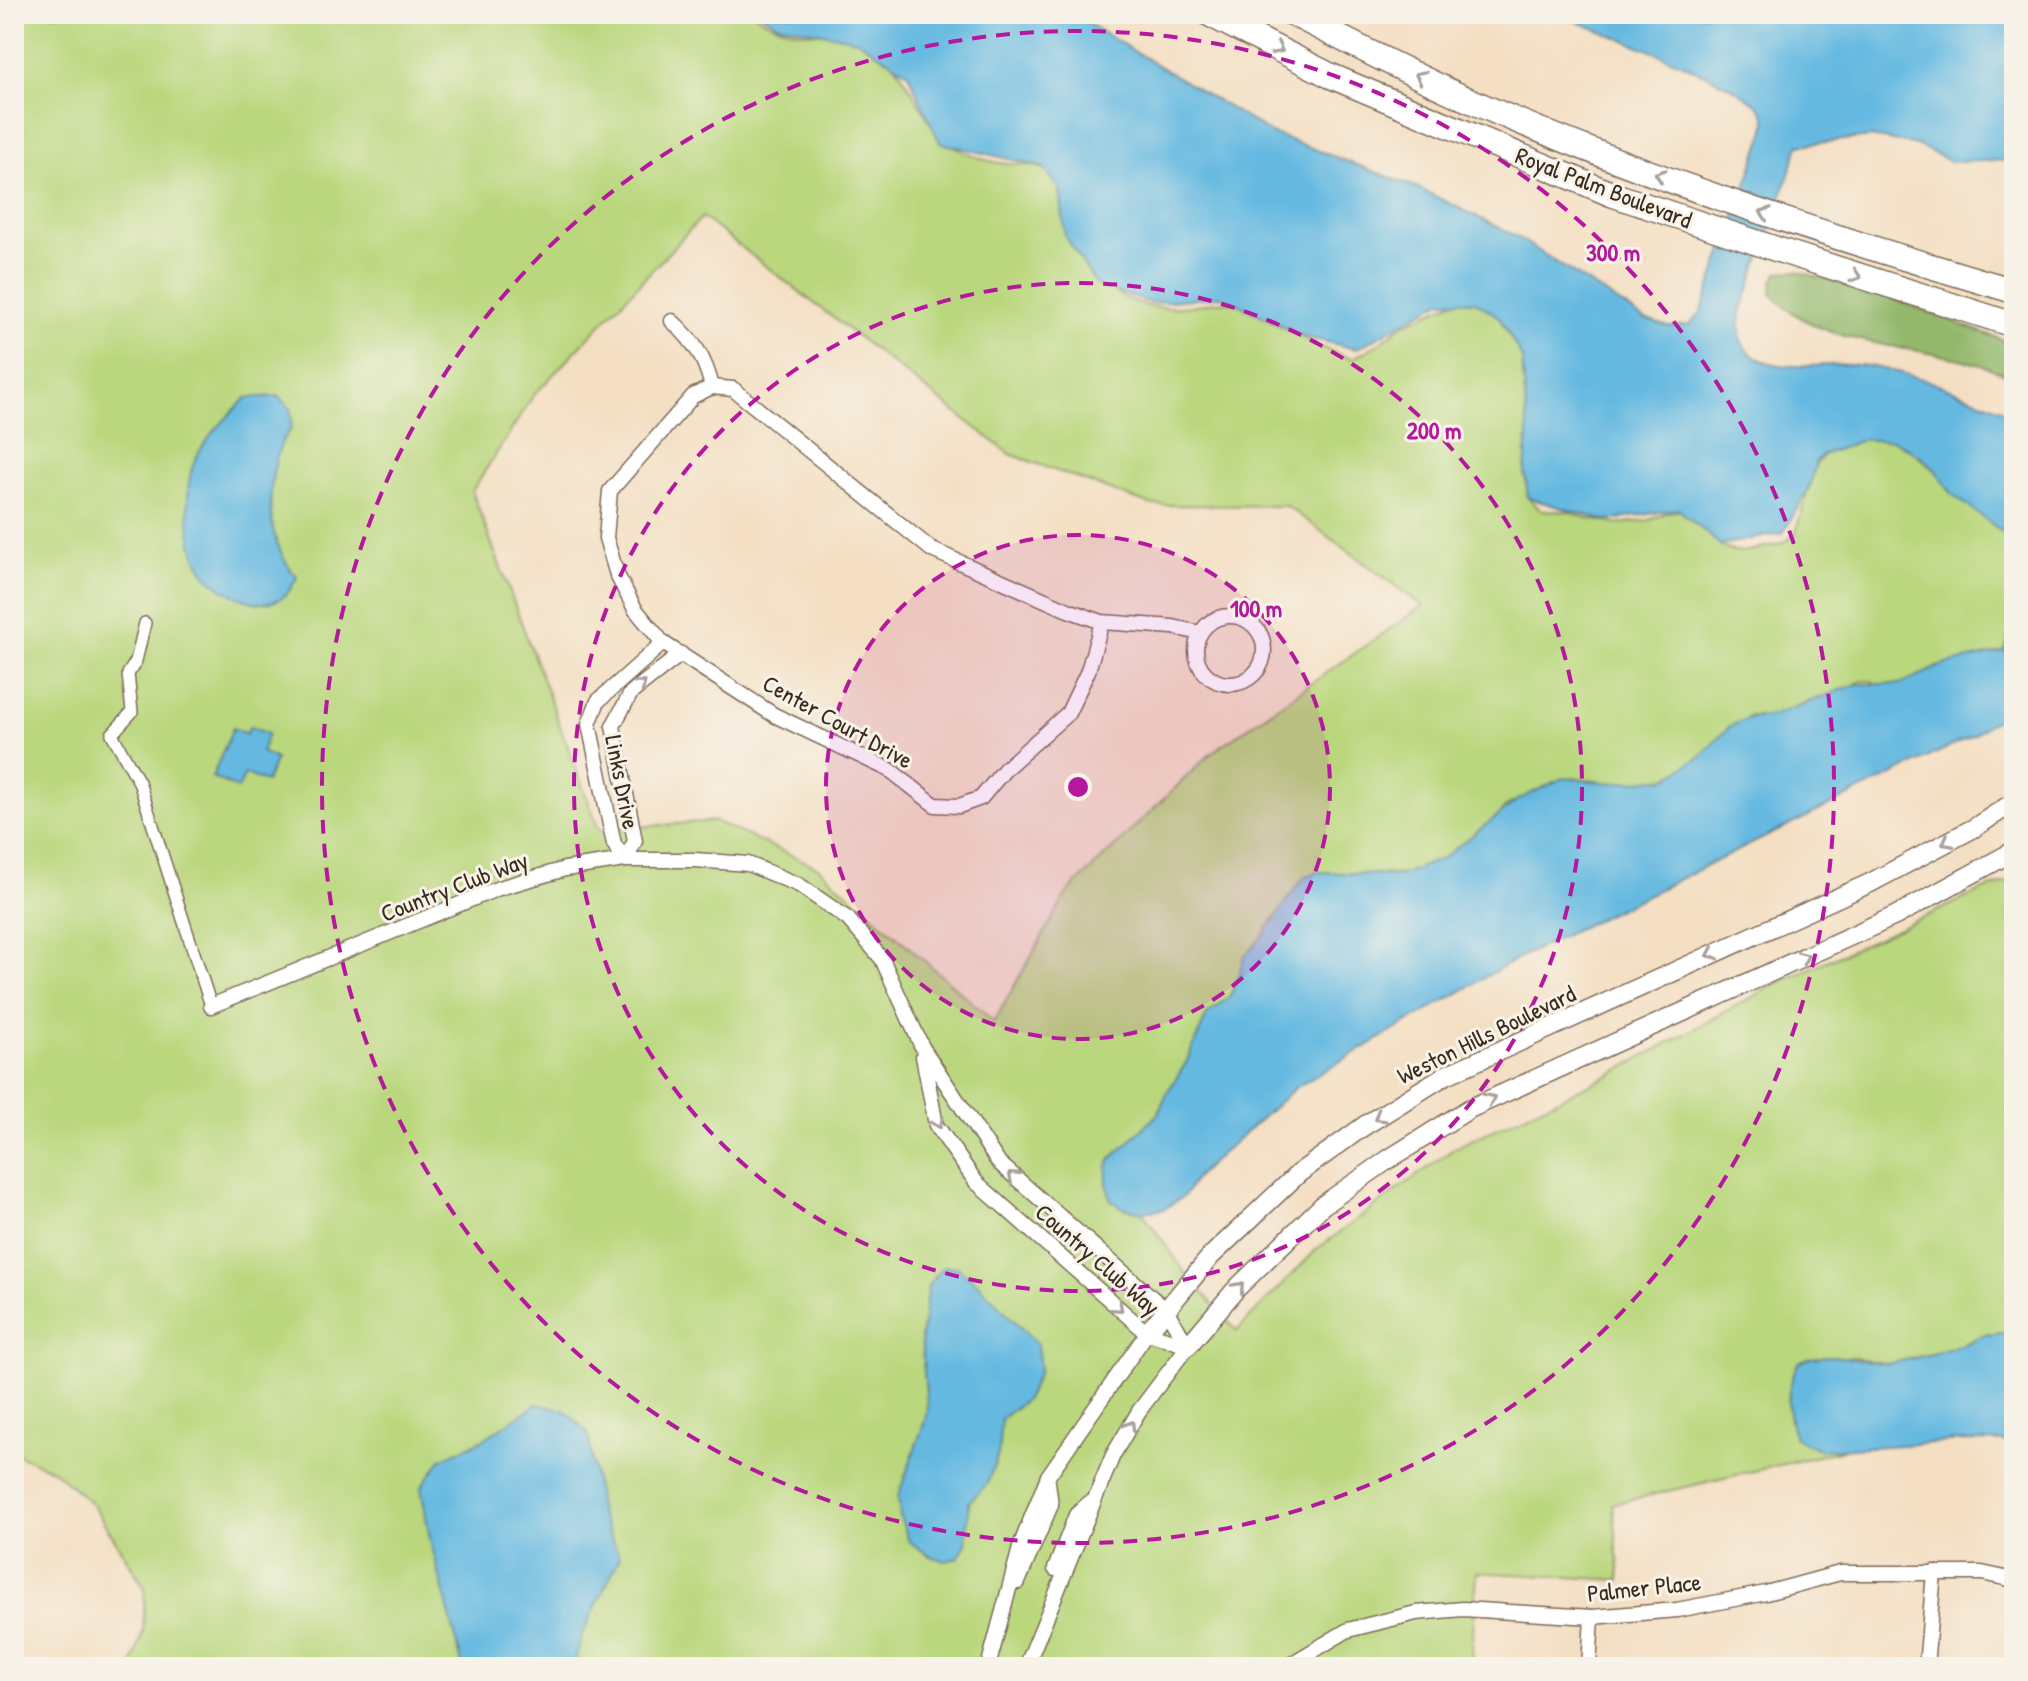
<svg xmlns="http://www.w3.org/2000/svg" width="2028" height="1681" font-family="'Patrick Hand',sans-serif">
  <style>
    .green { fill: #bad77d; stroke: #7a804e; stroke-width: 2; fill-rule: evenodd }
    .forest { fill: #93b86c; stroke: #677145; stroke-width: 2 }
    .water { fill: #65b9e1; stroke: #507280; stroke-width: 2 }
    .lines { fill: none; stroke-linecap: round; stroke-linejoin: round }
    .pedestrian-casing { stroke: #7c6958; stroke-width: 14 }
    .minor-casing { stroke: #7c6958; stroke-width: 17 }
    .tertiary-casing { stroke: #7c6958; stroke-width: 21 }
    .primary-casing { stroke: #7c6958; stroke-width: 27 }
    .pedestrian { stroke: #fff; stroke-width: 11 }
    .minor { stroke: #fff; stroke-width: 14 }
    .tertiary { stroke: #fff; stroke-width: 18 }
    .primary { stroke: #fff; stroke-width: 24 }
    .oneway { stroke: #a79f9a }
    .ring { fill: none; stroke: #b5179e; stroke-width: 4; stroke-dasharray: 14 10 }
    .labels { text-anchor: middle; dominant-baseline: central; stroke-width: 6; stroke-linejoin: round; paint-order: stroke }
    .street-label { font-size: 24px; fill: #3b2a1e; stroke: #f7f3e8 }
    .centre { fill: #b5179e; stroke: #f7f3e8; stroke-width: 4 }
    .ring-label { font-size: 24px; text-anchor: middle; font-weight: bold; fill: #b5179e; stroke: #f7f3e8; stroke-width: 6; stroke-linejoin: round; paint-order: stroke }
  </style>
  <rect width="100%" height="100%" fill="#f7f3e8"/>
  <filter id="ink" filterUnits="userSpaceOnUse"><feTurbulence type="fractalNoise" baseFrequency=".0125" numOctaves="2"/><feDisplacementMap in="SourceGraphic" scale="16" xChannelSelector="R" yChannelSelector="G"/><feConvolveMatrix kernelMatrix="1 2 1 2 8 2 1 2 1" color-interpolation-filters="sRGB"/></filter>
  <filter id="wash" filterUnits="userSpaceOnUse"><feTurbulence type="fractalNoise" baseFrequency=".006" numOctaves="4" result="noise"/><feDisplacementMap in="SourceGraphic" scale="32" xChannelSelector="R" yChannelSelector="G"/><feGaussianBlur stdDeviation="1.8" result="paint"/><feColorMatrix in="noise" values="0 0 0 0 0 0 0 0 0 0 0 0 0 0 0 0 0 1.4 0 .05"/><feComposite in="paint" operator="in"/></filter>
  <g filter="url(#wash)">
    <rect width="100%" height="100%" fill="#f4dfc3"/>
    <path class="green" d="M14,14H754C767,23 789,31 805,32C821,34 839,30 854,35C862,37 873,46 880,51C913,76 920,123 954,146C967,155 983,160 999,163C1020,166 1041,161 1056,179C1063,187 1061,211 1069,224C1101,277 1110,312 1181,307C1200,306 1216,299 1235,302L1320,347L1352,359L1378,344L1404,324L1455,301H1475L1499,317L1522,358L1528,435L1525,472L1528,498L1541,510L1570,512L1586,518L1616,524L1647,521L1669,512L1682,510L1720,545L1733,551L1743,552L1780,544L1795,535L1815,465L1825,454L1862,440H1894L1908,447L2014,538V647L1999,654L1937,667L1906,685H1879L1871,681H1861L1829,699L1806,703L1775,716H1750L1734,727L1724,744L1673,775L1653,781L1615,784L1575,778L1553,782L1548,787L1509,804L1462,850L1415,875L1319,872L1274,919L1255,947L1245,955L1234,988L1229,997L1207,1015L1186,1063L1168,1091L1158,1114L1111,1159L1124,1208L1142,1212L1188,1276L1237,1331L1317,1249L1456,1147L1610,1075L1776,984L1981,891L2014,880V1332L1983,1335L1967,1343L1932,1354L1888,1364L1854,1357L1812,1358L1821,1450H1843L1613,1504L1620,1580L1477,1572L1471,1667H132L143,1632L145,1588L93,1505L53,1470L14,1453ZM702,217L1010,454L1151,505L1287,506L1423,606L1211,753L1067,893L994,1022L818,867L714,821L599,830L472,491L534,395Z"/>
    <path class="forest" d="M1796,271L1883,295L2014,344V377C1998,371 1983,365 1967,361C1905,344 1816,346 1772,294L1773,280L1779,272Z"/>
    <g class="water">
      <path d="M760,14H1072L1271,133L1418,188L1514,235L1644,319L1669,327L1689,325L1701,313L1764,133C1766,125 1768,118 1762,110C1742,82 1597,30 1557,14H2002L2014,20V160L1951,162L1917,145L1871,137L1799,145L1741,313C1740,325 1737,339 1746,349C1773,378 1826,361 1860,365C1914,371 1964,395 2014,414V565L2005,534L1952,494L1933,467L1918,455L1894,440H1862L1825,454L1816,461L1811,484L1783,533L1720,545L1678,509L1607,521L1528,498L1525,472L1528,435L1522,358L1499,317L1475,301H1441L1356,349L1305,337L1222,296L1151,303L1097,286L1065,236L1060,190L1043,167L940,143L908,73L857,40L778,24Z"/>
      <path d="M278,396L291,409C291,414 292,423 291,428C289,434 283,438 281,444C265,488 265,541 297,577C292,587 288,596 277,600C254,611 215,589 202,569C187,544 183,487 195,460C204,439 230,414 246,398Z"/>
      <path d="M2014,622V706L1974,735L1520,957L1295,1088L1197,1176L1184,1196L1164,1209L1142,1212L1124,1208L1111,1201C1108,1187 1103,1172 1111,1159L1158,1114L1168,1091L1186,1063L1207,1015L1229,997L1234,988L1245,955L1263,936L1300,882L1306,876L1319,872L1399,876L1443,858L1519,799L1563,778L1614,783L1667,778L1701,756L1730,726L1749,718L1773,715L1857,684H1900L1943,665L2005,651Z"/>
      <polygon points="250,726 268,734 261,752 276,759 266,782 245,774 238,789 212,777 233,728 246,734"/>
      <polygon points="943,1267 957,1267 978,1284 1037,1344 1040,1370 1027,1398 1001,1419 998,1455 987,1484 969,1502 966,1544 958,1558 946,1561 930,1556 909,1541 900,1517 898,1496 926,1418 927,1404 921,1338 928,1286"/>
      <path d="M2014,1332V1442L1964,1441L1821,1450L1795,1438C1785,1409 1786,1391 1798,1363L1811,1358L1834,1356L1888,1364L1932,1354L1967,1343L1983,1335Z"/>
      <polygon points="537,1404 565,1410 588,1433 600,1514 620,1557 581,1637 574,1667 463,1667 430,1539 421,1488 441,1459 484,1439"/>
    </g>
  </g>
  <g filter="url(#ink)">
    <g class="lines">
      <g class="pedestrian-casing">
        <polyline id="pedestrian" points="145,623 136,661 128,674 132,712 112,734 139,782 211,1006"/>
      </g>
      <g class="minor-casing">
        <g id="minor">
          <path d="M672,321C694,341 705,358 712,387"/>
          <circle cx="1230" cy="650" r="34"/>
          <polyline points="1102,622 1088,671 1068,713 1006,768 981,798 959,806 935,805 890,770 774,715 663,643 635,609 617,575 606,538 610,491 693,396 712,387 733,389 932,550 1068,610 1102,622 1173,627 1200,633"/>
          <polyline points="663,643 598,701 589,724 614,844 625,860 635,841 613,726 631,693 681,654"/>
          <polyline points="211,1006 499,888 565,869 625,860 695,860 748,864 799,885 848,919 882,959 922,1047 998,1162 1166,1310 1188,1346"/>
          <polyline points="923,1056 936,1125 976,1182 1147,1333 1188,1346"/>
          <polyline points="1055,1569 1076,1515 1089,1503"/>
          <polyline points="1018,1582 1051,1505 1048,1482"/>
          <polyline points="988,1667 1021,1544 1048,1476 1147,1333"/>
          <polyline points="1026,1667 1113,1455 1139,1411 1188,1346"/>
          <polyline points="1286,1667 1348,1630 1416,1613 1463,1609 1592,1617 1677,1610 1766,1593 1840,1573 1982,1573 2014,1580"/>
          <polyline points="1589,1667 1592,1617"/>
          <polyline points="1926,1667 1934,1572"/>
        </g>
      </g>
      <g class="tertiary-casing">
        <g id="tertiary">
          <polyline points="1147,1333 1211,1256 1299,1173 1364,1126 1444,1076 1870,883 1974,828 2014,802"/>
          <polyline points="1188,1346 1236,1289 1323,1205 1389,1159 1469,1109 1895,916 2014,851"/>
        </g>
      </g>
      <g class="primary-casing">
        <g id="primary">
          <polyline points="1209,14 1331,76 1611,194 1782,251 2014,325"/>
          <path d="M1293,14C1349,42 1405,71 1462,97C1640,176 1827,236 2014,291"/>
        </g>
      </g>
      <use href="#pedestrian" class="pedestrian"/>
      <use href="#minor" class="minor"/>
      <use href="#tertiary" class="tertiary"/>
      <use href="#primary" class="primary"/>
    </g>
    <defs><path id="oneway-chevron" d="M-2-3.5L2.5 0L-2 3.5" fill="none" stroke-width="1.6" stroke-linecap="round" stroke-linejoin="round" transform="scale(2)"/></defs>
    <g class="oneway">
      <use href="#oneway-chevron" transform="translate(1278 49) rotate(27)"/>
      <use href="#oneway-chevron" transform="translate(1420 76) rotate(-154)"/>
      <use href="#oneway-chevron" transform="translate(1660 175) rotate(-160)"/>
      <use href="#oneway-chevron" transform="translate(1765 213) rotate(-161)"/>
      <use href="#oneway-chevron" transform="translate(1856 276) rotate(18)"/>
      <use href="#oneway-chevron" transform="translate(641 685) rotate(-39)"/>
      <use href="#oneway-chevron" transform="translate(1947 842) rotate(152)"/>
      <use href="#oneway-chevron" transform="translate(1712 954) rotate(156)"/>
      <use href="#oneway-chevron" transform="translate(1804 957) rotate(-24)"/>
      <use href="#oneway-chevron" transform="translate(1490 1099) rotate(-25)"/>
      <use href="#oneway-chevron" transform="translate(1379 1117) rotate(148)"/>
      <use href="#oneway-chevron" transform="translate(938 1123) rotate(66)"/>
      <use href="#oneway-chevron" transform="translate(1013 1176) rotate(-139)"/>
      <use href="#oneway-chevron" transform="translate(1239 1287) rotate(-47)"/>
      <use href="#oneway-chevron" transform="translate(1118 1307) rotate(41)"/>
      <use href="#oneway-chevron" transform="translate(1130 1426) rotate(-59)"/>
    </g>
  </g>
  <circle cx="1078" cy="787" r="252" fill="#b5179e" fill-opacity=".12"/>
  <g class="ring">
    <circle cx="1078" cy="787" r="252"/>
    <circle cx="1078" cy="787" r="504"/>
    <circle cx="1078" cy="787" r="756"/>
  </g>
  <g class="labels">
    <g class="street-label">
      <text transform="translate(1604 187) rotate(21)">Royal Palm Boulevard</text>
      <text transform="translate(838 721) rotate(29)">Center Court Drive</text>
      <text transform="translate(623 782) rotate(79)">Links Drive</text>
      <text transform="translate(454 886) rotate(-21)">Country Club Way</text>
      <text transform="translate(1486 1034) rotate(-26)">Weston Hills Boulevard</text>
      <text transform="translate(1098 1259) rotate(41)">Country Club Way</text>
      <text transform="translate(1644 1587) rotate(-6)">Palmer Place</text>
    </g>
  </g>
  <circle cx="1078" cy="787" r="12" class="centre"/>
  <g class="ring-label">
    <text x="1613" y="261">300 m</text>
    <text x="1434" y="439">200 m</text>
    <text x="1256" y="617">100 m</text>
  </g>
  <rect width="2028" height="1681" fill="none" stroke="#f7f3e8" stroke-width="48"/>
</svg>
